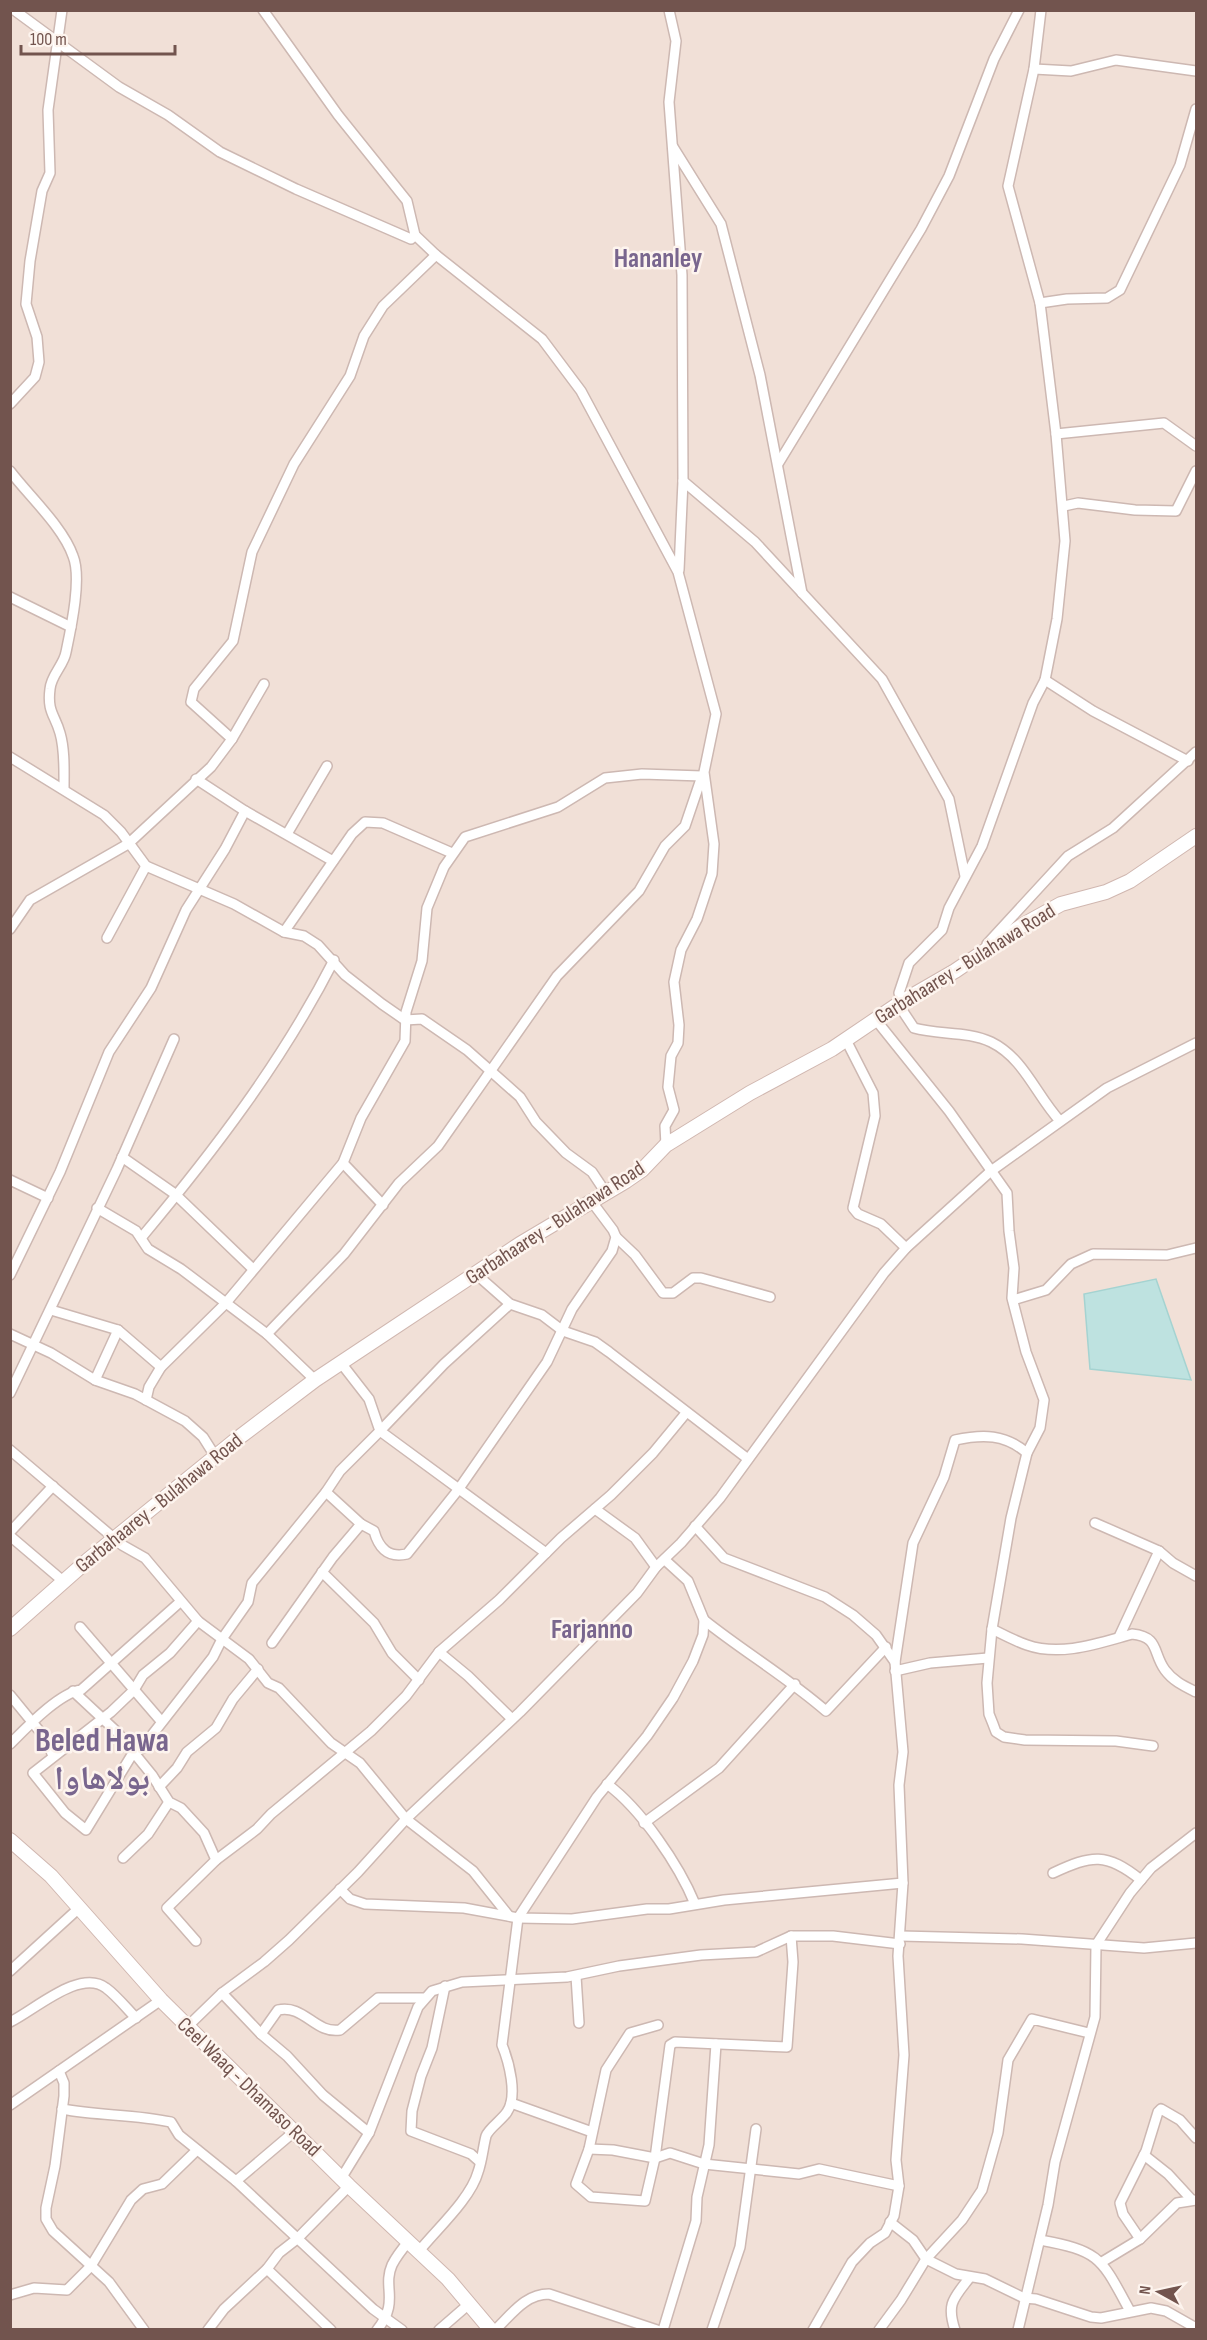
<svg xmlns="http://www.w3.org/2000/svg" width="1207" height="2340" font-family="'Sofia Sans Condensed','Noto Naskh Arabic',sans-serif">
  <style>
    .residential { fill: #f1e0d7 }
    .water { fill: #bee2e0; stroke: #a5d3d1; stroke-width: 1.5 }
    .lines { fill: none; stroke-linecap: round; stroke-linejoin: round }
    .minor-casing { stroke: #cdb8b2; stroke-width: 12 }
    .secondary-casing { stroke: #d0b7b0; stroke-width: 16 }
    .minor { stroke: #fff; stroke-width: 9 }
    .secondary { stroke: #fff; stroke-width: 14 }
    .labels { text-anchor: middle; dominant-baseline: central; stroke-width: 5; stroke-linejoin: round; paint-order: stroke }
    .street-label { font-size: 21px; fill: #72544e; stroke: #fdf4ee }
    .district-label { font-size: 27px; font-weight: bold; fill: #79668e; stroke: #fdf4ee }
    .town-label { font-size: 33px; font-weight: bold; fill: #79668e; stroke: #fdf4ee }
  </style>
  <rect width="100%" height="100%" fill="#faf0e8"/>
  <rect class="residential" x="11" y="11" width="1185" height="2318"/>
  <polygon class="water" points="1156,1279 1191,1380 1090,1369 1084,1294"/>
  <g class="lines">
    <g class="minor-casing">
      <g id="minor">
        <polyline points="14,10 119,87 168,115 220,152 296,189 411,239 415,235"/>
        <polyline points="263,10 338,115 407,201 415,235 436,255 542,339 581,391 678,572 716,714 704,772 714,844 712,874 697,919 681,950 674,982 679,1025 678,1043 671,1056 668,1087 674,1110 665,1126 666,1145"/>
        <polyline points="669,10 676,41 669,102 682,275 683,481 679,570"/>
        <polyline points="1034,69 1071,71 1116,60 1196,71"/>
        <polyline points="673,147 721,224 760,375 802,593"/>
        <polyline points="1040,303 1067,299 1107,298 1120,290 1180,165 1196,109"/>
        <polyline points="10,404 35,377 39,362 37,337 26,304 30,261 42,191 50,173 48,110 62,10"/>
        <polyline points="1056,434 1164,423 1196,446"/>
        <polyline points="778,464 921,229 949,176 994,59 1019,10"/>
        <path d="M10,471C29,496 63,527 73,556C82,578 71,628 66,652C64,665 51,675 50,689C47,712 55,715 60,733C65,750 64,771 64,788"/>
        <polyline points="683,481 755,542 882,679 949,799 965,876"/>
        <polyline points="1064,506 1078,503 1135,510 1176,511 1196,471"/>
        <polyline points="10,597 71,627"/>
        <polyline points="1045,680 1093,711 1188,761"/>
        <polyline points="232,739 191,702 194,689 233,641 252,552 294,464 350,376 364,336 383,306 436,255"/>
        <polyline points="10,757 104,815 121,832 146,866 234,904 284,932 304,936 318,945 345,975 382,1004 405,1020 422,1019 467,1050 520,1097 536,1122 566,1153 592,1172 606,1193"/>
        <polyline points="196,779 245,811 333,861"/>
        <polyline points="287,834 327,766"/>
        <polyline points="10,929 30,900 128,844 211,767 232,739 264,684"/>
        <polyline points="284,932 352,834 365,822 383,823 452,853"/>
        <polyline points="107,938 146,866"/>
        <polyline points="987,944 1068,856 1113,828 1196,752"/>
        <polyline points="903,1001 899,993 909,963 942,930 949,908 982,846 1033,703 1045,680 1057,619 1065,541 1056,434 1040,303 1008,186 1034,69 1041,10"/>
        <path d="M898,1004L914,1028C938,1035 968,1031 991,1042C1024,1058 1036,1095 1060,1121"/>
        <polyline points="876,1020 949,1111 1007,1193 1009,1231 1014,1268 1012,1298 1026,1352 1044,1400 1040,1428 1027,1453 1011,1518 992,1629 987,1683 989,1714 993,1724 996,1732 1004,1737 1025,1740 1116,1741 1153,1746"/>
        <polyline points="846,1040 873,1093 875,1116 853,1208 858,1214 881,1224 906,1248"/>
        <polyline points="122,1157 175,1194 253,1269"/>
        <polyline points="343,1163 383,1205"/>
        <polyline points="10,1180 48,1198"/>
        <polyline points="97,1208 136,1231 148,1249 181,1269 267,1334 315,1380"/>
        <polyline points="616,1237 635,1255 663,1293 673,1293 693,1278 701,1278 770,1297"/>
        <path d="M141,1238C213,1152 282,1062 334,960"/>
        <polyline points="476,1274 510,1304 542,1315 563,1331 595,1342 609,1352 748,1459"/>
        <polyline points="10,1275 60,1172 109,1052 151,988 186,910 225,849 245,811"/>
        <polyline points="1013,1300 1046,1290 1071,1264 1093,1254 1167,1255 1196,1248"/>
        <polyline points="510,1304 444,1364 380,1431 546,1553"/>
        <polyline points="51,1310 118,1330 161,1367"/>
        <polyline points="10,1334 51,1353 95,1380 135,1394 185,1421 203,1437 215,1456"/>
        <polyline points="267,1334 344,1254 399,1183 438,1146 557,976 639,891 665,846 685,826 702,776"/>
        <polyline points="95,1380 118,1330"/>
        <polyline points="10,1393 117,1169 174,1039"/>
        <polyline points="146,1400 149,1387 161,1367 225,1304 343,1163 361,1118 405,1041 406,1012 422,961 427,908 444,867 465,837 558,807 605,778 642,774 702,776"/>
        <polyline points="10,1450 122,1545 145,1558 198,1621 249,1659 268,1683 279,1688 331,1743 360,1763 406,1819 473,1871 509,1916"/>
        <path d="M326,1492L361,1524L374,1531C379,1549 389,1558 407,1554L458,1490L547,1362L572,1309L612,1251L616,1237L613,1230L592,1202"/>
        <polyline points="595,1509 635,1538 656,1567"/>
        <polyline points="1095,1523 1159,1551 1173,1563 1196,1576"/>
        <polyline points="695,1526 724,1558 825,1597 853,1615 876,1635 895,1662"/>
        <polyline points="10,1532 53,1486"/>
        <polyline points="10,1536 63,1581"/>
        <polyline points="322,1572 374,1623 392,1653 419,1680"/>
        <path d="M704,1620C744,1652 787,1677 826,1711L886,1647"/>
        <polyline points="198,1621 170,1653 143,1675 134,1690 111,1712 33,1773 65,1813 86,1830 133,1753 141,1749 213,1657 222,1639 248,1602 252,1583 326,1492 340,1471 380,1431 369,1399 341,1363"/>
        <polyline points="80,1627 161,1721"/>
        <path d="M992,1629C1004,1635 1015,1641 1027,1645C1061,1657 1099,1643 1132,1634C1160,1637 1152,1652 1165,1670C1173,1681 1184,1686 1196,1692"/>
        <polyline points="1119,1637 1159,1551"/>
        <polyline points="272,1643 333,1557 361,1524"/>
        <polyline points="439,1652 468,1676 512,1719"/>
        <polyline points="895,1671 930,1663 988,1658"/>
        <polyline points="73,1691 117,1732 152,1775 169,1802 181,1808 204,1833 216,1860"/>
        <polyline points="10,1695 46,1739 53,1756"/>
        <path d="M10,1744C26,1728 59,1693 81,1690L180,1602"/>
        <path d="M607,1784C641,1809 679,1865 695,1904"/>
        <polyline points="159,1787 177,1768 187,1752 216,1728 233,1699 258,1669"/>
        <polyline points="644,1823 719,1768 795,1684"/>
        <polyline points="123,1858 148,1834 169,1802"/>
        <path d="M1053,1873C1092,1855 1106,1852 1141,1880"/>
        <polyline points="340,1889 350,1899 365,1904 464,1908 518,1918 572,1919 647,1909 669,1909 724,1900 903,1883"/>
        <polyline points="901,1936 1022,1939 1144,1948 1196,1943"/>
        <polyline points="196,1941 167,1908 216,1860 257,1829 271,1814 371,1731 406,1696 439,1652 499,1600 561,1538 611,1495 653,1453 686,1413"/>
        <polyline points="10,1971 78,1909"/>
        <polyline points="576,1976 579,2023"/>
        <polyline points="445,1986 432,2048 421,2076 412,2111 411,2131 471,2154 480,2162"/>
        <polyline points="222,1993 261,2034 287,2056 323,2095 369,2133"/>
        <path d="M10,2022C35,2010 80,1968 106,1988C117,1996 127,2009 136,2018"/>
        <polyline points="189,2025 222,1993 264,1962 289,1940 358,1872 406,1819 520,1712 637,1593 656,1567 681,1543 720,1498 884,1273 906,1248 991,1171 1107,1088 1196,1043"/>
        <polyline points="658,2025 630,2033 606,2070 589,2149 576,2184 591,2197 645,2201 655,2158 670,2045 675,2042 787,2047 793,1962 791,1936"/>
        <path d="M261,2034L278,2010C304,2004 315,2034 340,2030L378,1998H423"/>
        <polyline points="59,2071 64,2083 64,2096 55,2166 46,2208 46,2219 53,2231 109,2282 144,2330"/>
        <polyline points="511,2103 592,2132"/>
        <polyline points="10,2105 161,2000"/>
        <path d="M62,2109C99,2116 134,2114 171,2122L179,2135L236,2181L373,2309L402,2330"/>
        <polyline points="589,2149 613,2150 655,2158 670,2153 704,2164 799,2174 819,2169 899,2186"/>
        <polyline points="1144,2155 1168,2174 1191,2199"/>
        <polyline points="342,2177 369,2133 418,2007 432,1991 462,1982 567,1977 619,1966 701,1955 756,1952 791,1936 833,1936 900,1944"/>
        <polyline points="236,2181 295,2131"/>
        <polyline points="890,2222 913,2240 926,2259 956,2274 985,2279 1024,2298 1036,2299 1091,2317 1101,2318 1151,2308 1166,2311 1196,2328"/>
        <polyline points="1140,2239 1123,2214 1120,2203 1146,2151 1158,2112 1161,2109 1180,2120 1196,2138"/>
        <path d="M1040,2240C1101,2251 1101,2258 1130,2311"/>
        <path d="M420,2250C437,2229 471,2198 478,2172C482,2161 483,2148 486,2136C489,2128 502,2120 507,2112C518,2096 509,2062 502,2045L518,1918L597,1797L647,1736L673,1698L693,1661L703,1635L704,1620L688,1581L665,1560"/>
        <polyline points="1102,2262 1140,2239 1177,2203 1196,2200"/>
        <polyline points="267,2269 331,2330"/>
        <polyline points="10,2295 34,2288 67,2290 91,2266 131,2200 143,2189 162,2184 197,2150"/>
        <polyline points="208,2330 224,2309 267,2269 279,2253 297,2239 349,2186"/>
        <path d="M377,2330C400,2301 382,2288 392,2265C396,2257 403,2248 409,2241"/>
        <polyline points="439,2330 469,2304"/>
        <path d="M495,2330C512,2314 525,2294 549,2294L657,2330"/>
        <polyline points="663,2330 696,2221 697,2197 709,2145 716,2044"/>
        <polyline points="712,2330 740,2247 756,2129"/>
        <path d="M813,2330L852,2262L870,2243L885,2233L894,2216L899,2186L896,2160L904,2055L898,1956L903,1883L899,1785L903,1752L895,1662L913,1543L944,1477L955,1440C983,1434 1005,1434 1027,1453"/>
        <polyline points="879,2330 901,2300 926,2259 962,2220 982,2190 998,2133 1008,2060 1032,2019 1089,2033"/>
        <path d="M955,2330C946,2303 954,2298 970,2277"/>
        <polyline points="1018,2330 1048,2205 1055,2162 1095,2017 1096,1945 1130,1893 1151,1868 1196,1833"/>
      </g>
    </g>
    <g class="secondary-casing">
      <g id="secondary">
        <polyline points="10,1629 88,1560 237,1439 315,1380 520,1244 626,1181 642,1170 666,1145 750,1093 832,1049 903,1001 955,971 1023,925 1061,904 1106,892 1130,881 1196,836"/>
        <polyline points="10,1840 51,1876 161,2000 349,2186 448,2279 491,2330"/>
      </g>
    </g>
    <use href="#minor" class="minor"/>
    <use href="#secondary" class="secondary"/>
  </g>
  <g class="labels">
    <g class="street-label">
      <text transform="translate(965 964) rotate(-32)">Garbahaarey - Bulahawa Road</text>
      <text transform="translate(555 1223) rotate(-33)">Garbahaarey - Bulahawa Road</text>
      <text transform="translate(159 1503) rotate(-39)">Garbahaarey - Bulahawa Road</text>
      <text transform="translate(249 2087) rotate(44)">Ceel Waaq - Dhamaso Road</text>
    </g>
    <g class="district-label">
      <text x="658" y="259">Hananley</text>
      <text x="592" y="1630">Farjanno</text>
    </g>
    <g class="town-label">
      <text x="102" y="1741">Beled Hawa<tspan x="102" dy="38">بولاهاوا</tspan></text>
    </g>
  </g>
  <rect width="1207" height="2340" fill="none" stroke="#72544e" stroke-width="24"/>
  <g transform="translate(1159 2292) rotate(278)" stroke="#fdf4ee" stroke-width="4.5" paint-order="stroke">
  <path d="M0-4.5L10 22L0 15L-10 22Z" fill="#72544e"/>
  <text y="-9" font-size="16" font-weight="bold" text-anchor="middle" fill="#72544e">N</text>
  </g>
  <path d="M21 45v9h154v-9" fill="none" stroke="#72544e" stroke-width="3"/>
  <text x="30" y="45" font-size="18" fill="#72544e" stroke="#fdf4ee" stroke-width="4.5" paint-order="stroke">100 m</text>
</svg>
